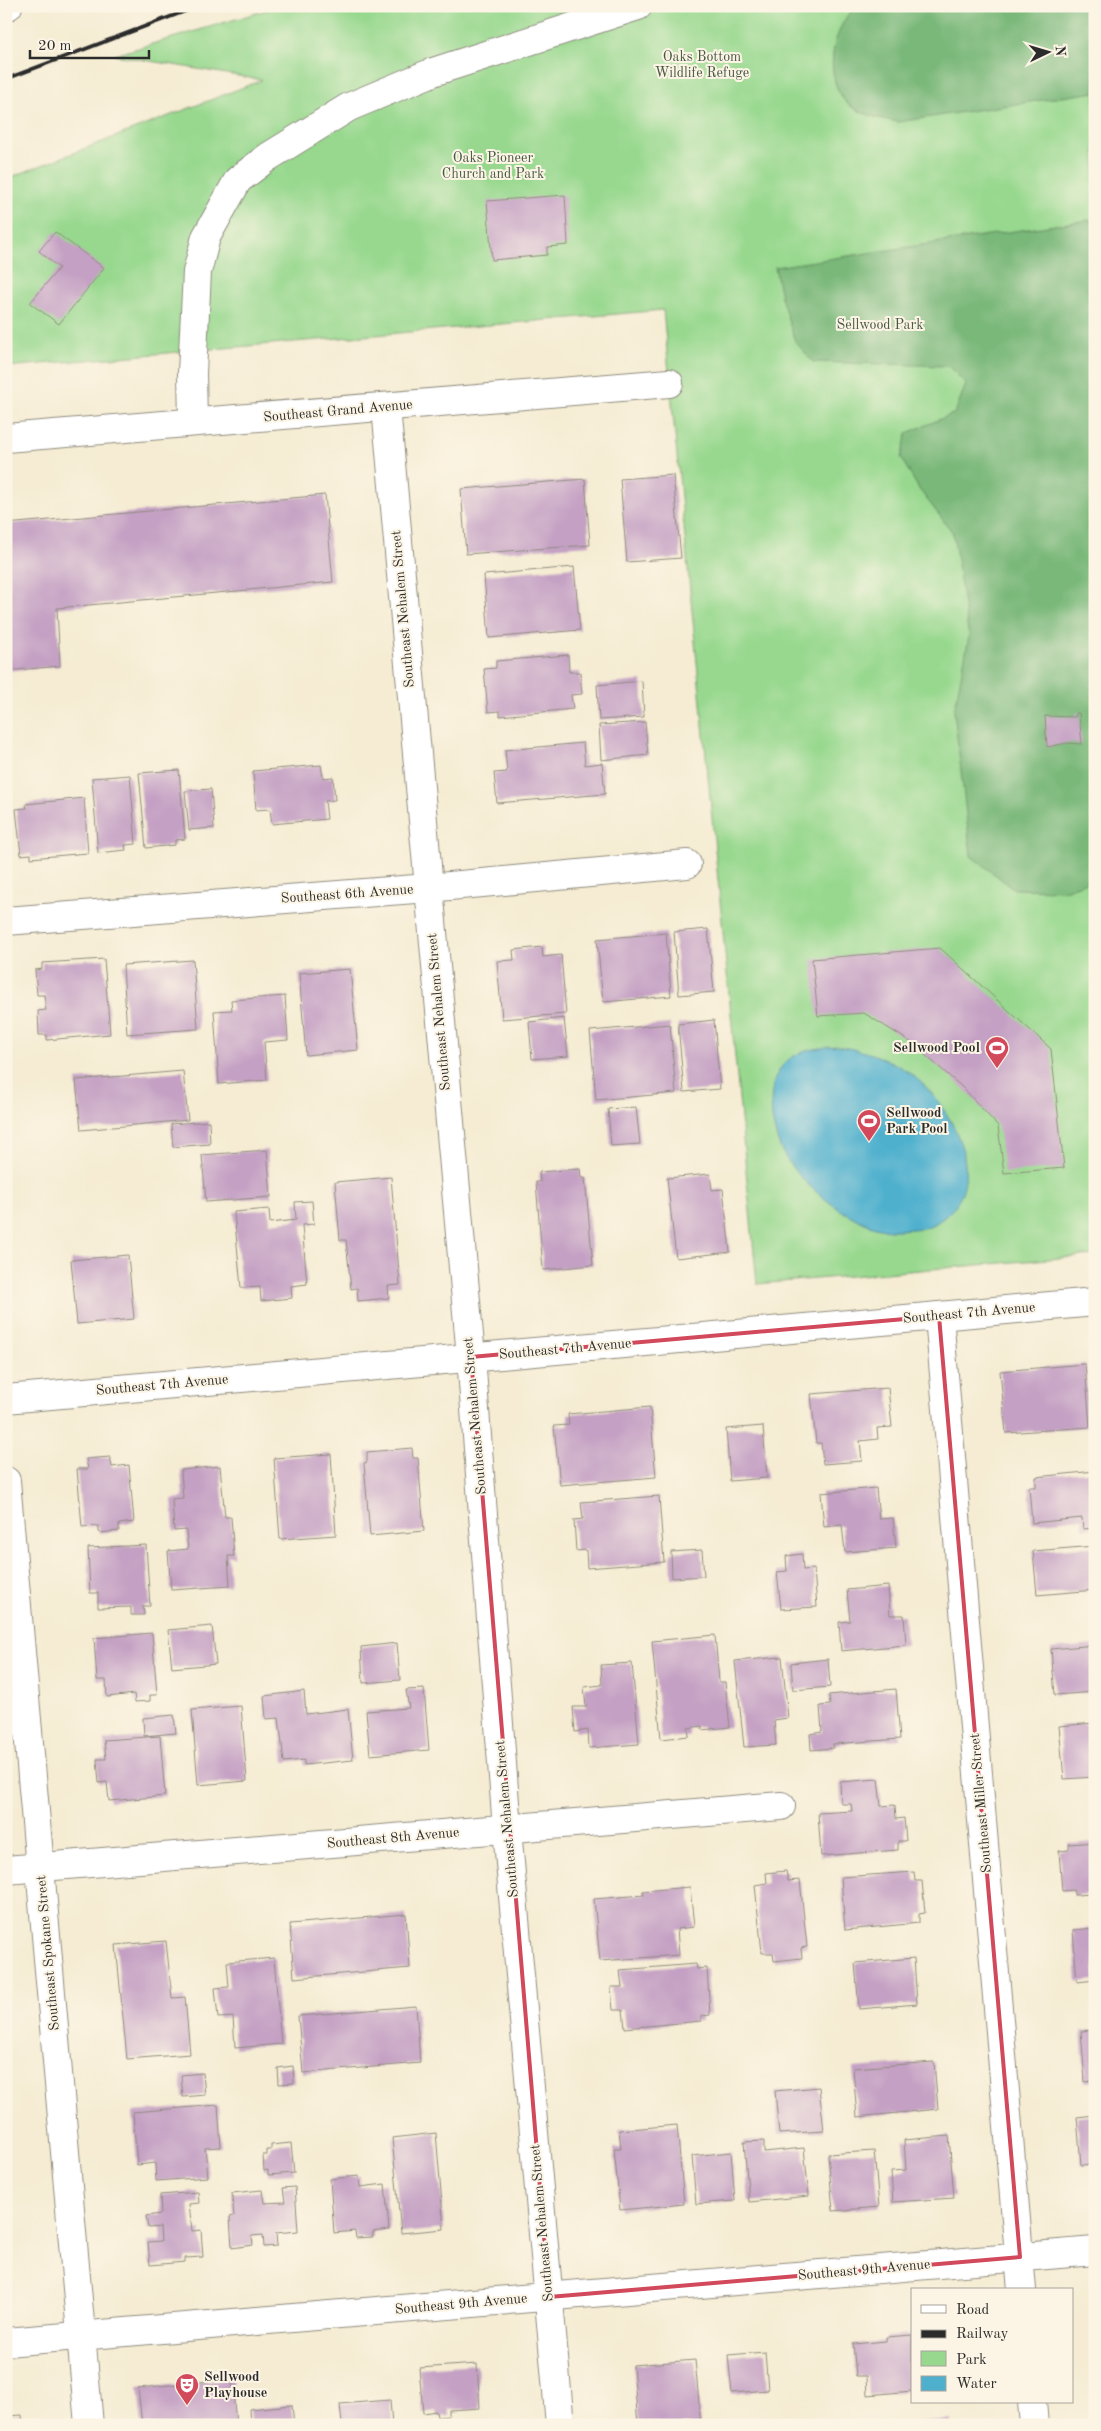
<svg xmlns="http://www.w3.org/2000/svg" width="1101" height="2431" font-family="'Old Standard TT',serif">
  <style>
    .green { fill: #97d88e; stroke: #61825c }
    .forest { fill: #79b879; stroke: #527252 }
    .water { fill: #4fb0ce; stroke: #3d6e7c }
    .building { fill: #c4a0c4 }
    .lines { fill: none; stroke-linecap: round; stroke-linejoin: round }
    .minor-casing { stroke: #908c7f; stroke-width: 30 }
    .minor { stroke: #fff; stroke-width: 28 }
    .rail { stroke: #2b2b2b; stroke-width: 4 }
    .marked { fill: none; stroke: #d1495b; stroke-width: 4; stroke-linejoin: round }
    .labels { text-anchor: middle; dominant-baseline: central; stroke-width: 4; stroke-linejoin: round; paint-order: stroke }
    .park-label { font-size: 14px; fill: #465644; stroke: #fcf5e5 }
    .street-label { font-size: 14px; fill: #2b2b2b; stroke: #fcf5e5 }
    .poi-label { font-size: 14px; font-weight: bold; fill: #2b2b2b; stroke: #fcf5e5; text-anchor: start }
  </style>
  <rect width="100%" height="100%" fill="#fcf5e5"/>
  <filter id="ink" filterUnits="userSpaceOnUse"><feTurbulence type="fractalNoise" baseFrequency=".02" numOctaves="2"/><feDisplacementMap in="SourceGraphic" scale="10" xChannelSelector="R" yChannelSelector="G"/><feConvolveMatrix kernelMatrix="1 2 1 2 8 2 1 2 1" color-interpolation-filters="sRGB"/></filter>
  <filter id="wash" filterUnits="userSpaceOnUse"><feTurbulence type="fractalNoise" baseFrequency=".0096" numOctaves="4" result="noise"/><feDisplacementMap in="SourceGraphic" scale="20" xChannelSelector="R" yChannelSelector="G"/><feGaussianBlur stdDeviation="1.12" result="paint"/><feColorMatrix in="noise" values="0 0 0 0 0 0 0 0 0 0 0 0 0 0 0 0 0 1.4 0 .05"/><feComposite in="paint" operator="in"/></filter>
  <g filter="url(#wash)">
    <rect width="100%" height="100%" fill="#f5ecd3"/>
    <polygon class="green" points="280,6 1095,6 1095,1255 757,1284 663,310 6,367 6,179 262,80 115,55"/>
    <g class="forest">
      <path d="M855,6H1095V92L898,122C882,119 855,114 844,100C823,72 833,30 855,6Z"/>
      <polygon points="1095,219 1095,879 1064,890 1014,889 971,856 954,711 969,637 953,533 919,489 901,458 907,433 955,413 966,384 948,366 813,362 795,341 781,297 775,267"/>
    </g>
    <path class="water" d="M837,1046C865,1051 888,1057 911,1074C951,1104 995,1184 939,1221C929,1229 912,1229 899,1230C862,1234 799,1185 783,1153C770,1128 763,1082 787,1061C801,1049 820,1048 837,1046Z"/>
    <g id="blocks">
      <g class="building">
        <polygon points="565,195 568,245 547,247 547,255 492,260 487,201"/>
        <polygon points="55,232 104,268 59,324 30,303 59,268 39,251"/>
        <polygon points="673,475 681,558 627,562 620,479"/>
        <polygon points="585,479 590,545 466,554 461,489"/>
        <polygon points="325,495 333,582 57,608 60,666 6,671 6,524"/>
        <polygon points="574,567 580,630 489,638 484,575"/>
        <polygon points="568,655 569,672 580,672 582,694 571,695 573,709 500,716 500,711 488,712 484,669 496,668 496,661"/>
        <polygon points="642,681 644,717 599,720 597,685"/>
        <polygon points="1076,713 1079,713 1082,744 1067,743 1047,747 1045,716 1075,717"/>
        <polygon points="645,722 648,755 601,760 599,725"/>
        <polygon points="583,743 585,765 602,763 605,794 497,803 494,773 507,772 505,750"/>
        <polygon points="321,765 323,778 333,777 335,800 325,801 327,819 272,824 270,809 256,810 253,771"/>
        <polygon points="179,770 185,839 175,840 175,845 146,848 139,773"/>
        <polygon points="130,775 136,844 125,845 126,850 98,853 92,778"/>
        <polygon points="211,789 214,828 189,830 185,791"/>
        <polygon points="84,798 88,853 31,858 31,854 21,855 16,809 27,808 26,804"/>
        <polygon points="708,929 714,992 679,995 674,932"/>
        <polygon points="666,933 671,996 603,1002 597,939"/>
        <polygon points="542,947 543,957 561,955 566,1014 502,1019 497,961 514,960 513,950"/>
        <polygon points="940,948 1051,1049 1064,1168 1004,1173 998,1126 963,1088 909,1041 864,1013 818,1016 812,959"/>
        <polygon points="104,959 110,1034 47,1040 47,1035 39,1035 38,1011 46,1010 44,995 37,995 35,970 42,969 42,963"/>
        <polygon points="193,960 198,1029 127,1034 123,965"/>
        <polygon points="350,969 358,1050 306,1055 299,973"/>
        <polygon points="285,996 288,1040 264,1042 267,1080 219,1084 214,1011 232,1010 231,1000"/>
        <polygon points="564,1018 568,1056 532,1059 529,1022"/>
        <polygon points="714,1020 720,1089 684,1092 678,1024"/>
        <polygon points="670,1024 676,1093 596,1100 590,1031"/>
        <polygon points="183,1071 188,1120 81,1130 76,1080"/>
        <polygon points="636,1107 640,1144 611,1146 608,1109"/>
        <polygon points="209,1121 210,1144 173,1147 171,1124"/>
        <polygon points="267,1150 271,1197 206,1202 202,1155"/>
        <polygon points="580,1169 581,1178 585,1178 593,1265 543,1270 536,1182 540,1182 539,1172"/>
        <polygon points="710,1174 712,1190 723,1189 730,1252 676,1258 667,1178"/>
        <polygon points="391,1177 400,1285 388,1286 389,1298 358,1301 357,1288 351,1289 346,1240 340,1240 335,1182"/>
        <polygon points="312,1201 314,1224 302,1225 307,1284 291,1286 292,1298 261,1301 260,1287 241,1288 234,1212 269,1209 270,1223 296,1220 295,1202"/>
        <polygon points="128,1255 134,1319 77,1324 71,1260"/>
        <polygon points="1085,1364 1090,1427 1006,1433 1000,1371"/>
        <polygon points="888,1388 892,1427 877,1428 878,1439 860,1441 862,1461 823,1464 821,1443 816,1443 811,1394"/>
        <polygon points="650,1407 656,1477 560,1485 554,1426 569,1425 568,1414"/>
        <polygon points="763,1426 767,1478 730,1481 726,1429"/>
        <polygon points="412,1448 413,1458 418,1458 424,1531 370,1536 364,1463 367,1462 367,1452"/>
        <polygon points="331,1454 336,1535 280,1539 274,1458"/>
        <polygon points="110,1457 112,1467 129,1465 134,1522 119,1524 119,1531 99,1533 99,1526 82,1527 77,1469 88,1469 86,1459"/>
        <polygon points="220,1466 225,1517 231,1517 234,1556 228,1556 230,1586 171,1590 168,1551 188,1549 186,1530 174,1531 172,1499 183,1498 181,1470"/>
        <polygon points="1095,1471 1095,1528 1083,1529 1082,1518 1032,1523 1029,1487 1036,1487 1036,1477"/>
        <polygon points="876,1488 879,1519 893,1518 896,1548 845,1552 842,1525 824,1527 821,1493"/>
        <polygon points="659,1496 664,1562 587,1568 586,1550 576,1551 574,1520 583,1519 581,1502"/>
        <polygon points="146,1545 150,1606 143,1606 144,1615 131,1615 131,1607 98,1608 98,1593 90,1593 88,1548"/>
        <polygon points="1095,1546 1095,1590 1037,1595 1033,1551"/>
        <polygon points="702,1550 704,1576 672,1578 671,1552"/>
        <polygon points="802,1554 803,1570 814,1569 817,1607 781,1609 777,1572 787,1571 786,1556"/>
        <polygon points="888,1586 890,1615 904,1615 906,1645 841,1651 839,1622 850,1621 847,1590"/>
        <polygon points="212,1626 216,1664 172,1668 168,1630"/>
        <polygon points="152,1633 157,1695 150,1695 150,1701 135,1702 134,1694 107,1697 106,1680 97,1680 94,1638"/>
        <polygon points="715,1635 719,1682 725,1682 730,1727 702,1730 702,1726 688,1728 689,1736 661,1739 652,1641"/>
        <polygon points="397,1643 400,1680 363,1683 361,1647"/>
        <polygon points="1095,1645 1095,1692 1055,1695 1051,1649"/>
        <polygon points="782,1657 788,1718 774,1720 776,1745 744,1747 735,1661"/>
        <polygon points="828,1659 830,1687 793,1690 791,1663"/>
        <polygon points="632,1663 639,1744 589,1748 588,1730 575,1732 573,1707 586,1707 584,1687 602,1685 601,1665"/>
        <polygon points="424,1689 429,1750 370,1755 366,1711 409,1708 406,1690"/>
        <polygon points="896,1689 900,1739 833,1744 833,1748 811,1750 810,1734 822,1732 820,1706 830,1705 829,1695"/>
        <polygon points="304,1691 306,1714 348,1709 353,1760 304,1765 304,1760 284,1762 279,1718 266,1719 264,1696"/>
        <polygon points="241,1706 247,1781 198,1785 192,1710"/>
        <polygon points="174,1715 176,1733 144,1736 143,1718"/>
        <polygon points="1095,1723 1095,1777 1064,1779 1059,1726"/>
        <polygon points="160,1736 165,1796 109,1801 107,1782 99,1783 97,1759 106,1759 104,1740"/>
        <polygon points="878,1779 881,1806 895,1805 896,1819 904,1818 906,1841 898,1841 898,1850 821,1856 818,1813 852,1811 851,1804 841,1804 840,1782"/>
        <polygon points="1095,1842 1095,1894 1074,1895 1074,1890 1062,1891 1059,1851 1069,1850 1069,1844"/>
        <polygon points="786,1871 788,1881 800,1880 807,1947 801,1948 802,1958 774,1961 773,1953 762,1953 755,1885 767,1883 766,1873"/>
        <polygon points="914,1872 915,1881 922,1881 925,1913 919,1914 919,1923 845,1930 841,1877"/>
        <polygon points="690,1887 694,1927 677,1929 679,1955 600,1961 594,1899 644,1895 643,1891"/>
        <polygon points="406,1914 410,1968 294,1978 290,1924"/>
        <polygon points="1095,1928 1095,1980 1077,1982 1073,1930"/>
        <polygon points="166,1941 172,1998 185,1997 190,2054 127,2059 116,1945"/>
        <polygon points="274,1958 281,2044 235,2048 233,2017 218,2018 215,1988 229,1987 227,1962"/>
        <polygon points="914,1958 917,2004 859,2009 855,1963"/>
        <polygon points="696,1964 697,1969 707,1968 710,2015 701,2016 701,2021 625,2028 623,2010 613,2010 611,1987 622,1987 620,1970"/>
        <polygon points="416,2006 420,2063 303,2073 298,2016"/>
        <polygon points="1095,2030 1095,2081 1085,2082 1081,2031"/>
        <polygon points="934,2062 938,2109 857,2117 853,2068"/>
        <polygon points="293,2066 294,2083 279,2084 278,2068"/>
        <polygon points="203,2073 205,2095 183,2097 181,2075"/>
        <polygon points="819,2087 824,2131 779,2134 775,2091"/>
        <polygon points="218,2105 221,2147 205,2148 208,2177 156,2181 155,2163 137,2165 133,2112"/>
        <polygon points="1095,2115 1095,2164 1081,2165 1077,2117"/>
        <polygon points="677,2125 684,2204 620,2210 614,2148 621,2148 619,2130"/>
        <polygon points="436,2133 444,2229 401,2233 392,2138"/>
        <polygon points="949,2136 954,2198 893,2202 891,2171 906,2170 904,2140"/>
        <polygon points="764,2141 764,2152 804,2148 809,2196 749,2202 744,2142"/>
        <polygon points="291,2143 294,2173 268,2175 268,2170 264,2171 263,2155 267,2155 267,2150 271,2150 271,2145"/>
        <polygon points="874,2151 879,2207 833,2211 828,2154"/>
        <polygon points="731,2152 735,2201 696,2204 692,2156"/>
        <polygon points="359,2176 360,2187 385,2184 389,2230 373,2232 373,2237 356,2238 355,2231 334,2233 330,2179"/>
        <polygon points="295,2187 298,2231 276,2233 277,2246 264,2247 263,2235 252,2236 253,2245 232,2248 230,2217 234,2216 232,2193 262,2190 264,2203 285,2202 283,2188"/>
        <polygon points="198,2192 199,2203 189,2204 192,2231 201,2230 203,2257 185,2258 185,2262 150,2265 148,2242 161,2241 160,2227 148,2228 146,2216 161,2214 160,2195"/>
        <polygon points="912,2335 912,2391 868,2395 867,2376 856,2376 853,2344 886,2341 886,2337"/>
        <polygon points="765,2352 768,2390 732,2393 728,2355"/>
        <polygon points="695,2360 701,2425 638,2425 633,2365"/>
        <polygon points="477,2364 480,2408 449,2410 449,2416 437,2417 436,2411 423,2413 419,2368"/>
        <polygon points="232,2379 236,2425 142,2425 138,2388"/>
        <polygon points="390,2400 392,2425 342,2425 340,2404"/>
        <polygon points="292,2405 294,2425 250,2425 249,2409"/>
        <polygon points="22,2415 23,2425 6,2425 6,2416"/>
        <polygon points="951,2420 951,2425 916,2425 916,2423"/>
      </g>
    </g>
  </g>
  <g filter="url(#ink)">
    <use href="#blocks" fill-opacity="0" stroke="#908c7f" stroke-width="1"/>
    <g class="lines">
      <g class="minor-casing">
        <g id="minor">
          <polyline points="6,7 8,6"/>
          <polyline points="386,407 471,1357 507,1829 560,2425"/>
          <polyline points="193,422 192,373 197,272 206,237 238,180 268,157 349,107 433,72 638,6"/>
          <polyline points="6,438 669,383"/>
          <polyline points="6,921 428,888 687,864"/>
          <polyline points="939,1316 1022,2290"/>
          <polyline points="6,1399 1095,1302"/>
          <polyline points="6,1481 89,2425"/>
          <polyline points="6,1870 781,1806"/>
          <polyline points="6,2342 1095,2251"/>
          <polyline points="1032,2402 1034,2425"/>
        </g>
      </g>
      <use href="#minor" class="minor"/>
      <polyline class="rail" points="6,79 199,6"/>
    </g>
  </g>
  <path class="marked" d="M939,1316L1020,2257L549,2297L471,1357Z"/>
  <defs>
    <g id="stadium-pin" transform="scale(1.25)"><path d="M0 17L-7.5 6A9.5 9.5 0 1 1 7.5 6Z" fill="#d1495b" stroke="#fcf5e5"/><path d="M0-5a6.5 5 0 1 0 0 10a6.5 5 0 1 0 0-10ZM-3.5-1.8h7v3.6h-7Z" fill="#fff"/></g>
    <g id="theatre-pin" transform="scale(1.25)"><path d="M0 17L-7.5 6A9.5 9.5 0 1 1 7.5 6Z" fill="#d1495b" stroke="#fcf5e5"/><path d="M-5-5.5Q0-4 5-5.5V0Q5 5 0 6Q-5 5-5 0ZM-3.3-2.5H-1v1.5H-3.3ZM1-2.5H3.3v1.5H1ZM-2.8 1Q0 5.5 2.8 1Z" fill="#fff"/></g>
  </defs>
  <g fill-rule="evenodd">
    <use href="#stadium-pin" x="997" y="1048"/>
    <use href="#stadium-pin" x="869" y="1121"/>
    <use href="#theatre-pin" x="187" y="2385"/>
  </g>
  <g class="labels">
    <g class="park-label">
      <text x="702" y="57">Oaks Bottom<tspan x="702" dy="16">Wildlife Refuge</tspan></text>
      <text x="493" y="158">Oaks Pioneer<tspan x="493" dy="16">Church and Park</tspan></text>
      <text x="880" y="325">Sellwood Park</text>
    </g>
    <g class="street-label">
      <text transform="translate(338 411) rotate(-5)">Southeast Grand Avenue</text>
      <text transform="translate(403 609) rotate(-95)">Southeast Nehalem Street</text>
      <text transform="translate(347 894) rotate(-4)">Southeast 6th Avenue</text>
      <text transform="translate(439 1012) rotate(-95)">Southeast Nehalem Street</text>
      <text transform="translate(969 1313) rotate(-5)">Southeast 7th Avenue</text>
      <text transform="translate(565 1349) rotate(-5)">Southeast 7th Avenue</text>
      <text transform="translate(162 1385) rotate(-5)">Southeast 7th Avenue</text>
      <text transform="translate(475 1416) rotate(-95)">Southeast Nehalem Street</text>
      <text transform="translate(981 1803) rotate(-95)">Southeast Miller Street</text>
      <text transform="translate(507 1819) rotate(-95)">Southeast Nehalem Street</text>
      <text transform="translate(393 1838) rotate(-5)">Southeast 8th Avenue</text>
      <text transform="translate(48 1953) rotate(-95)">Southeast Spokane Street</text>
      <text transform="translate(542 2223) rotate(-95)">Southeast Nehalem Street</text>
      <text transform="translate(864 2270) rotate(-5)">Southeast 9th Avenue</text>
      <text transform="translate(461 2304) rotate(-5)">Southeast 9th Avenue</text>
    </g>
    <g class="poi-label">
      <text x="980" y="1048" text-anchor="end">Sellwood Pool</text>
      <text x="886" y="1113">Sellwood<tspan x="886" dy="16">Park Pool</tspan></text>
      <text x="204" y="2377">Sellwood<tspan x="204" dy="16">Playhouse</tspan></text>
    </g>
  </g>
  <rect width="1101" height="2431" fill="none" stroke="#fcf5e5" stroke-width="25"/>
  <rect x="911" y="2288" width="162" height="115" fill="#fcf5e5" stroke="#a8a49b"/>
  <rect x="921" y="2305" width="25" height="8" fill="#ffffff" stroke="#a8a49b"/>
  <text x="956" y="2314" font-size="15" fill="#2b2b2b">Road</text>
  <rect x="921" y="2330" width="25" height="8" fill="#2b2b2b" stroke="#a8a49b"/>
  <text x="956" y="2338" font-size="15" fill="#2b2b2b">Railway</text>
  <rect x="921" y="2351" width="25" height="15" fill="#97d88e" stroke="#a8a49b"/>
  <text x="956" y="2364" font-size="15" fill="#2b2b2b">Park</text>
  <rect x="921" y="2376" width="25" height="15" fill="#4fb0ce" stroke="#a8a49b"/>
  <text x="956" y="2388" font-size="15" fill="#2b2b2b">Water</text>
  <g transform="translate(1048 52) rotate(85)" stroke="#fcf5e5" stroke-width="4" paint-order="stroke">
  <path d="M0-4L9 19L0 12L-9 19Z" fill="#2b2b2b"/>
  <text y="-8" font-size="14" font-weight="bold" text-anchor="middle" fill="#2b2b2b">N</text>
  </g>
  <path d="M30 50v8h119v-8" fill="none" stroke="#2b2b2b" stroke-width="2.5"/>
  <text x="38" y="50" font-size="15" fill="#2b2b2b" stroke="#fcf5e5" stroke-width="4" paint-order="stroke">20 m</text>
</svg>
